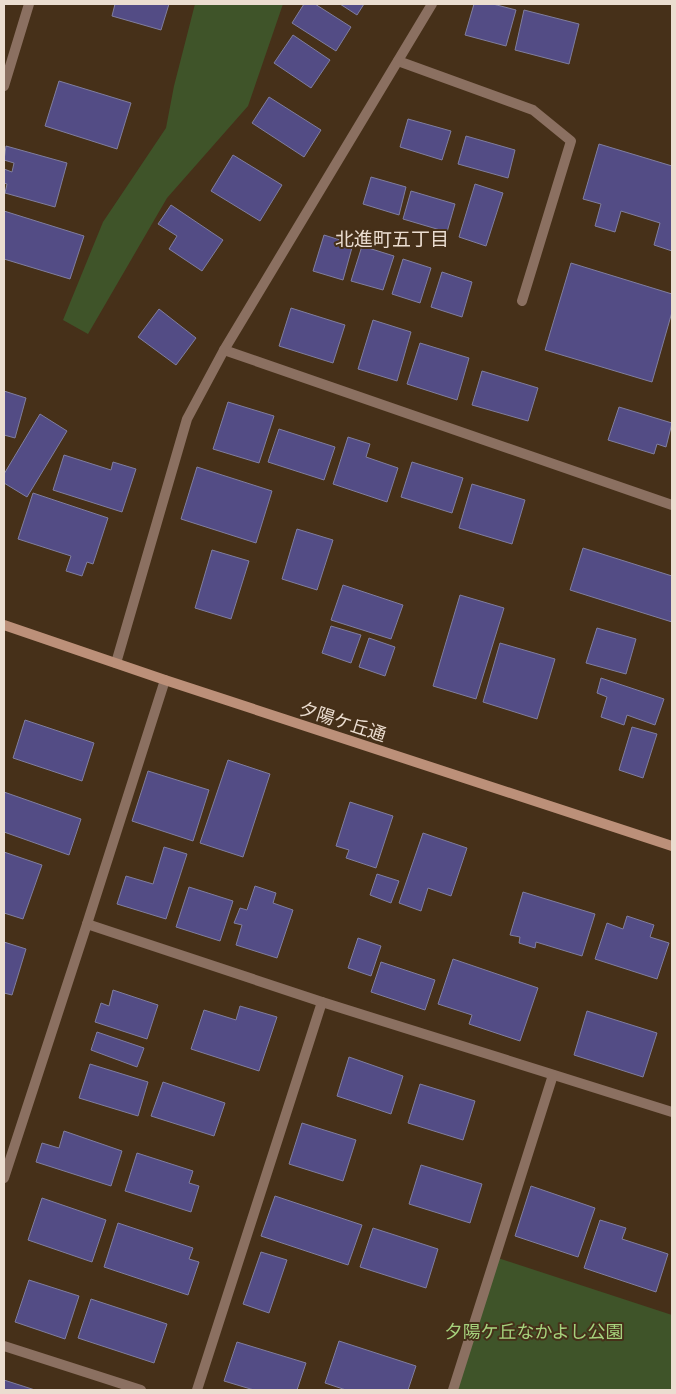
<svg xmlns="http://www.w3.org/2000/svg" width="676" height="1394" font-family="Commissioner,'Noto Sans JP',sans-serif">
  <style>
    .green { fill: #3f5429 }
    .building { fill: #534c85; stroke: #807e9e }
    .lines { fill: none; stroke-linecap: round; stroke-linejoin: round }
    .lane { stroke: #8b7061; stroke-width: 10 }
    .street { stroke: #8b7061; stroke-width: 10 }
    .secondary { stroke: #bc9079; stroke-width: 10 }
    .labels { text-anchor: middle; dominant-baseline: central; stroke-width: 4; stroke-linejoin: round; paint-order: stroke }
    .street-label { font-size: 18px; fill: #ebddd0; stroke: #463019 }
    .park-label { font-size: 18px; fill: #a6d27d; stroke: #463019 }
    .neighbourhood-label { font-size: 19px; fill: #ebddd0; stroke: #463019 }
  </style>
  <rect width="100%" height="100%" fill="#463019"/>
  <g class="green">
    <polygon points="195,4 283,4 248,106 167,198 88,334 63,320 103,222 166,128 174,86"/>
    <polygon points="495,1257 672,1315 672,1390 453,1390"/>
  </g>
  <g class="building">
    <polygon points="115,4 169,4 161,30 112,16"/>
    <polygon points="304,4 315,4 351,27 336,51 292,23"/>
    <polygon points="340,4 364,4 357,15"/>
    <polygon points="474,4 493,4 516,10 506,46 465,35"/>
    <polygon points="524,10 579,24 569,64 515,50"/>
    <polygon points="293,35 330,60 311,88 274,63"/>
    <polygon points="59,81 131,103 117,149 45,126"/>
    <polygon points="269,97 321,130 304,157 252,123"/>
    <polygon points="408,119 451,131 442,160 400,147"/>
    <polygon points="466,136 515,150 508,178 458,164"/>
    <polygon points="599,144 672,166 672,251 654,245 660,223 621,211 615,232 595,226 601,204 583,199"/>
    <polygon points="6,146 67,163 55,207 5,193 7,184 4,183 4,169 12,172 14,163 4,160"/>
    <polygon points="233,155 282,185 260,221 211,191"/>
    <polygon points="371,177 406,187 399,215 363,204"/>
    <polygon points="475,184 503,193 486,246 459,237"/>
    <polygon points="411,191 455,204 447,232 403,219"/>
    <polygon points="171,205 223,240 202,271 169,249 177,236 158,224"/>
    <polygon points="4,211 84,236 70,279 4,259"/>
    <polygon points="324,235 353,244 343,280 313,271"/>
    <polygon points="362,246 394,256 383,290 351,281"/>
    <polygon points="403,259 431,268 420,303 392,294"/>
    <polygon points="571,263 672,294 672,312 652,382 545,350"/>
    <polygon points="442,272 472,282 462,317 431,307"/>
    <polygon points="291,308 345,325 333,363 279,346"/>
    <polygon points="159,309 196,338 176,365 138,337"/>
    <polygon points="373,320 411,332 397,381 358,369"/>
    <polygon points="420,343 469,358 457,400 407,384"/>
    <polygon points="482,371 538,388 528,421 472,405"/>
    <polygon points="4,391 26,398 15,438 4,435"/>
    <polygon points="228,402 274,416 259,463 213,449"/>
    <polygon points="619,407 672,423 666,447 657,444 654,454 608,440"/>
    <polygon points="40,414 67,431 27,497 4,483 4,474"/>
    <polygon points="279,429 335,447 324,480 268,462"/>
    <polygon points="348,437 370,444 366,457 398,468 387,502 333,484"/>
    <polygon points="64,455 111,470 113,462 136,469 122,512 53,490"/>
    <polygon points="412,462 463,478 452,513 401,497"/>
    <polygon points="197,467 272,491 256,543 181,519"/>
    <polygon points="472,484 525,500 512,544 459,528"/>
    <polygon points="33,493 108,518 93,564 87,562 82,576 66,571 71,556 18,539"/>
    <polygon points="297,529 333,540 317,590 282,579"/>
    <polygon points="583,548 672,576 672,622 570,590"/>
    <polygon points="212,550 249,561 231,619 195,608"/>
    <polygon points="343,585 403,605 391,639 331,620"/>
    <polygon points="460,595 504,608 476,699 433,686"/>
    <polygon points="331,626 361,635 351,663 322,653"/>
    <polygon points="597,628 636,639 626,674 586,663"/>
    <polygon points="369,638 395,647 385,676 359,667"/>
    <polygon points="500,643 555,659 537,719 483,702"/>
    <polygon points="601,678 664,699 655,725 627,715 624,725 601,717 607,697 597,693"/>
    <polygon points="25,720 94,743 82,781 13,758"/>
    <polygon points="632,727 657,734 643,778 619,770"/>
    <polygon points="228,760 270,774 243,857 200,843"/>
    <polygon points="148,771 209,790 193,841 132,821"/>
    <polygon points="4,792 81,819 69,855 4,832"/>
    <polygon points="350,802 393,816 376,868 346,858 349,850 336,846"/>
    <polygon points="423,833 467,848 451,896 428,888 421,911 399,903"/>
    <polygon points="164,847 187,854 166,919 117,904 126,876 153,884"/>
    <polygon points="4,852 42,865 23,919 4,913"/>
    <polygon points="377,874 399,881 391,903 370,895"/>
    <polygon points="255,886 276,893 273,903 293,910 277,958 236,945 242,925 234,923 240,908 247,910"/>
    <polygon points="189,887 233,901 220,941 176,927"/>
    <polygon points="523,892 595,914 582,956 536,942 535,948 519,943 520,937 510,935"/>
    <polygon points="627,916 654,925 650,937 669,943 657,979 595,959 607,923 623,929"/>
    <polygon points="358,938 381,946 371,976 348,968"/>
    <polygon points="4,942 26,949 12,995 4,993"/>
    <polygon points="453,959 538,988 520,1041 469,1024 472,1015 438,1004"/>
    <polygon points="381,962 435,980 425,1010 371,992"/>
    <polygon points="113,990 158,1005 147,1039 95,1022 101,1003 109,1006"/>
    <polygon points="240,1006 277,1017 259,1071 191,1049 204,1010 236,1020"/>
    <polygon points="587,1011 657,1033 643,1077 574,1055"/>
    <polygon points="97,1032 144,1048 137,1067 91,1050"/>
    <polygon points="349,1057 403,1076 391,1114 337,1096"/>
    <polygon points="90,1064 148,1082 138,1116 79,1098"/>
    <polygon points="163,1082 225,1103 214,1136 151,1116"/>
    <polygon points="420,1084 475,1101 463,1140 408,1123"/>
    <polygon points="302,1123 356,1140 343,1181 289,1164"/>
    <polygon points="64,1131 122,1151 111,1186 36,1162 42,1143 59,1148"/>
    <polygon points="137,1153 193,1171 189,1183 199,1186 191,1212 125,1191"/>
    <polygon points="421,1165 482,1184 470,1223 409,1204"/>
    <polygon points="531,1186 595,1208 578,1257 515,1236"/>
    <polygon points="275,1196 362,1225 348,1265 261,1236"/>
    <polygon points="42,1198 106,1220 92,1262 28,1240"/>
    <polygon points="600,1220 626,1228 622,1239 668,1254 656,1292 584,1268"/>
    <polygon points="118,1223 193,1248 189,1259 199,1262 188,1295 104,1267"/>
    <polygon points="373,1228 438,1249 426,1288 360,1267"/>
    <polygon points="261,1252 287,1260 269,1313 243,1304"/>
    <polygon points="29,1280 79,1296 65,1339 15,1322"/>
    <polygon points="91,1299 167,1324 154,1363 78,1338"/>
    <polygon points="339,1341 416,1366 408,1390 346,1390 325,1383"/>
    <polygon points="237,1342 306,1363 297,1390 254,1390 224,1381"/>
    <polygon points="4,1380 35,1390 4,1390"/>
  </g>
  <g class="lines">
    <polyline class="lane" points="398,61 533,110 571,141 522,301"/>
    <g class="street">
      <polyline points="4,86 29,4"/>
      <polyline points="224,350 672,505"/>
      <polyline points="116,663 187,419 224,350 432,4"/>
      <polyline points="87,924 322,1002 672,1112"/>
      <polyline points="4,1178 87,924 165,680"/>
      <polyline points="4,1346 141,1390"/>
      <polyline points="197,1390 322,1002"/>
      <polyline points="453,1390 553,1075"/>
    </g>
    <polyline class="secondary" points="4,625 165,680 672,846"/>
  </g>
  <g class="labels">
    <g class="street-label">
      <text transform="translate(343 721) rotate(18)">夕陽ケ丘通</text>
    </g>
    <g class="park-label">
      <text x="534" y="1331">夕陽ケ丘なかよし公園</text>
    </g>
    <g class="neighbourhood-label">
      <text x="392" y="238">北進町五丁目</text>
    </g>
  </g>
  <rect width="676" height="1394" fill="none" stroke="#ebddd0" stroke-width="10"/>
</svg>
